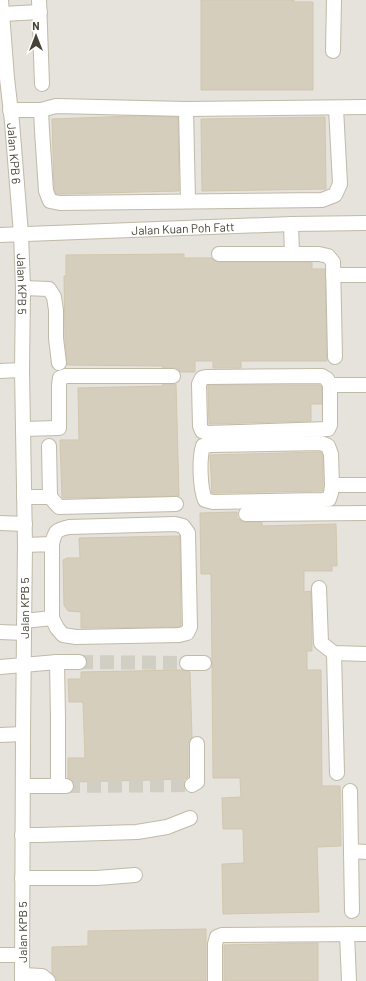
<svg xmlns="http://www.w3.org/2000/svg" width="366" height="981" font-family="Barlow,sans-serif">
  <style>
    .industrial { fill: #e6e2dc }
    .building { fill: #d6cebc; stroke: #d1c7af }
    .lines { fill: none; stroke-linecap: round; stroke-linejoin: round }
    .minor-tunnel { stroke: #d1cec4; stroke-width: 14; stroke-dasharray: 14 7; stroke-linecap: butt }
    .minor-casing { stroke: #c0baa9; stroke-width: 16 }
    .minor { stroke: #fff; stroke-width: 14 }
    .labels { text-anchor: middle; dominant-baseline: central; stroke-width: 3; stroke-linejoin: round; paint-order: stroke }
    .street-label { font-size: 12px; fill: #474236; stroke: #fff }
  </style>
  <rect width="100%" height="100%" fill="#f4f1e7"/>
  <rect class="industrial" x="0" y="0" width="366" height="981"/>
  <g class="building">
    <polygon points="201,0 294,0 294,2 313,2 313,90 201,90"/>
    <polygon points="133,116 178,117 179,191 60,194 56,194 54,189 52,119"/>
    <polygon points="325,117 326,189 202,191 201,119"/>
    <polygon points="184,254 184,258 212,258 214,261 219,262 312,262 312,269 325,269 327,361 241,361 241,368 213,368 213,361 195,361 195,372 180,372 177,368 163,368 163,366 67,365 65,339 64,276 66,276 66,255"/>
    <polygon points="163,384 176,384 179,496 63,498 62,497 60,440 79,440 78,388 163,386"/>
    <polygon points="208,385 320,385 322,387 322,404 311,404 311,421 209,424"/>
    <polygon points="320,452 321,452 323,456 323,491 212,493 210,455"/>
    <polygon points="237,512 237,519 239,519 242,522 262,522 262,526 336,524 337,566 332,566 332,571 304,571 304,592 311,591 312,638 312,651 307,651 307,670 321,670 322,786 340,786 341,846 317,847 319,912 223,914 222,864 244,863 243,829 223,829 222,798 241,797 240,778 213,778 212,663 211,574 201,574 200,513"/>
    <polygon points="180,536 181,626 178,627 81,628 81,612 68,611 64,605 63,560 67,558 80,558 79,538"/>
    <polygon points="182,670 187,671 190,672 192,738 189,740 188,744 188,777 186,779 73,782 71,779 68,778 68,758 85,758 83,702 69,702 68,679 81,679 81,672"/>
    <polygon points="206,929 206,981 56,981 56,978 52,973 52,947 88,946 88,931"/>
    <polygon points="318,943 318,981 224,981 224,945"/>
  </g>
  <g class="lines">
    <g class="minor-tunnel">
      <polyline points="79,662 187,663"/>
      <polyline points="66,786 192,785"/>
    </g>
    <g class="minor-casing">
      <g id="minor">
        <path id="s1" d="M1,0L7,78L12,122L21,234L23,288L22,370L25,545L24,633L23,734L22,981"/>
        <polyline points="39,0 42,84"/>
        <polyline points="2,14 40,12"/>
        <polyline points="333,51 334,0"/>
        <polyline points="186,109 188,201"/>
        <polyline points="10,110 41,110 56,106 186,109 366,107"/>
        <polyline points="41,110 42,131 46,191 50,201 60,203 322,200 335,195 340,184 336,108"/>
        <polyline points="291,224 292,254"/>
        <path id="s2" d="M0,235L291,224L366,223"/>
        <polyline points="219,254 319,254 328,256 333,262 335,357"/>
        <polyline points="333,275 366,275"/>
        <polyline points="23,288 49,289 54,297 56,310 56,338 59,363"/>
        <polyline points="0,371 22,370"/>
        <polyline points="330,385 327,379 322,376 206,377 202,378 199,384 200,426 202,431 207,433 328,429 330,425 330,385 366,385"/>
        <polyline points="23,429 59,428 59,385 60,378 66,376 173,376"/>
        <path d="M332,485L331,454L328,446L321,443L211,445L203,446C199,459 200,488 205,500L213,502L323,500L329,499L331,493L332,485H366"/>
        <polyline points="24,497 50,497 49,446"/>
        <polyline points="50,497 59,507 176,504"/>
        <polyline points="246,514 366,513"/>
        <polyline points="0,523 25,524"/>
        <path d="M25,545L52,544C55,531 56,530 69,527L175,524L183,526L188,533L190,627L187,633L179,635L76,637L63,635L57,628L52,618V544"/>
        <polyline points="319,588 321,643 334,653 366,654"/>
        <polyline points="24,621 52,618"/>
        <polyline points="0,632 24,633"/>
        <polyline points="334,653 337,773"/>
        <polyline points="57,662 58,718 58,786"/>
        <polyline points="187,663 204,663"/>
        <polyline points="0,667 57,662 79,662"/>
        <polyline points="0,735 23,734"/>
        <polyline points="192,785 197,782 197,744"/>
        <polyline points="23,786 66,786"/>
        <polyline points="350,791 352,911"/>
        <polyline points="22,835 39,835 137,832 167,827 190,818"/>
        <polyline points="351,851 366,852"/>
        <polyline points="22,878 97,878 135,875"/>
        <polyline points="347,934 349,981"/>
        <polyline points="0,955 22,955"/>
        <polyline points="22,975 42,976 48,981"/>
        <polyline points="215,981 215,944 217,937 222,935 366,934"/>
      </g>
    </g>
    <use href="#minor" class="minor"/>
  </g>
  <g class="labels">
    <g class="street-label">
      <text stroke="none"><textPath href="#s1" startOffset="154">Jalan KPB 6</textPath></text>
      <text stroke="none"><textPath href="#s2" startOffset="183">Jalan Kuan Poh Fatt</textPath></text>
      <text stroke="none"><textPath href="#s1" startOffset="285">Jalan KPB 5</textPath></text>
      <text transform="translate(24 608) rotate(-90)">Jalan KPB 5</text>
      <text transform="translate(22 932) rotate(-90)">Jalan KPB 5</text>
    </g>
  </g>
  <g transform="translate(36 36)" stroke="#ffffff" stroke-width="3" paint-order="stroke">
  <path d="M0-3L7 15L0 10L-7 15Z" fill="#474236"/>
  <text y="-6" font-size="11" font-weight="bold" text-anchor="middle" fill="#474236">N</text>
  </g>
</svg>
